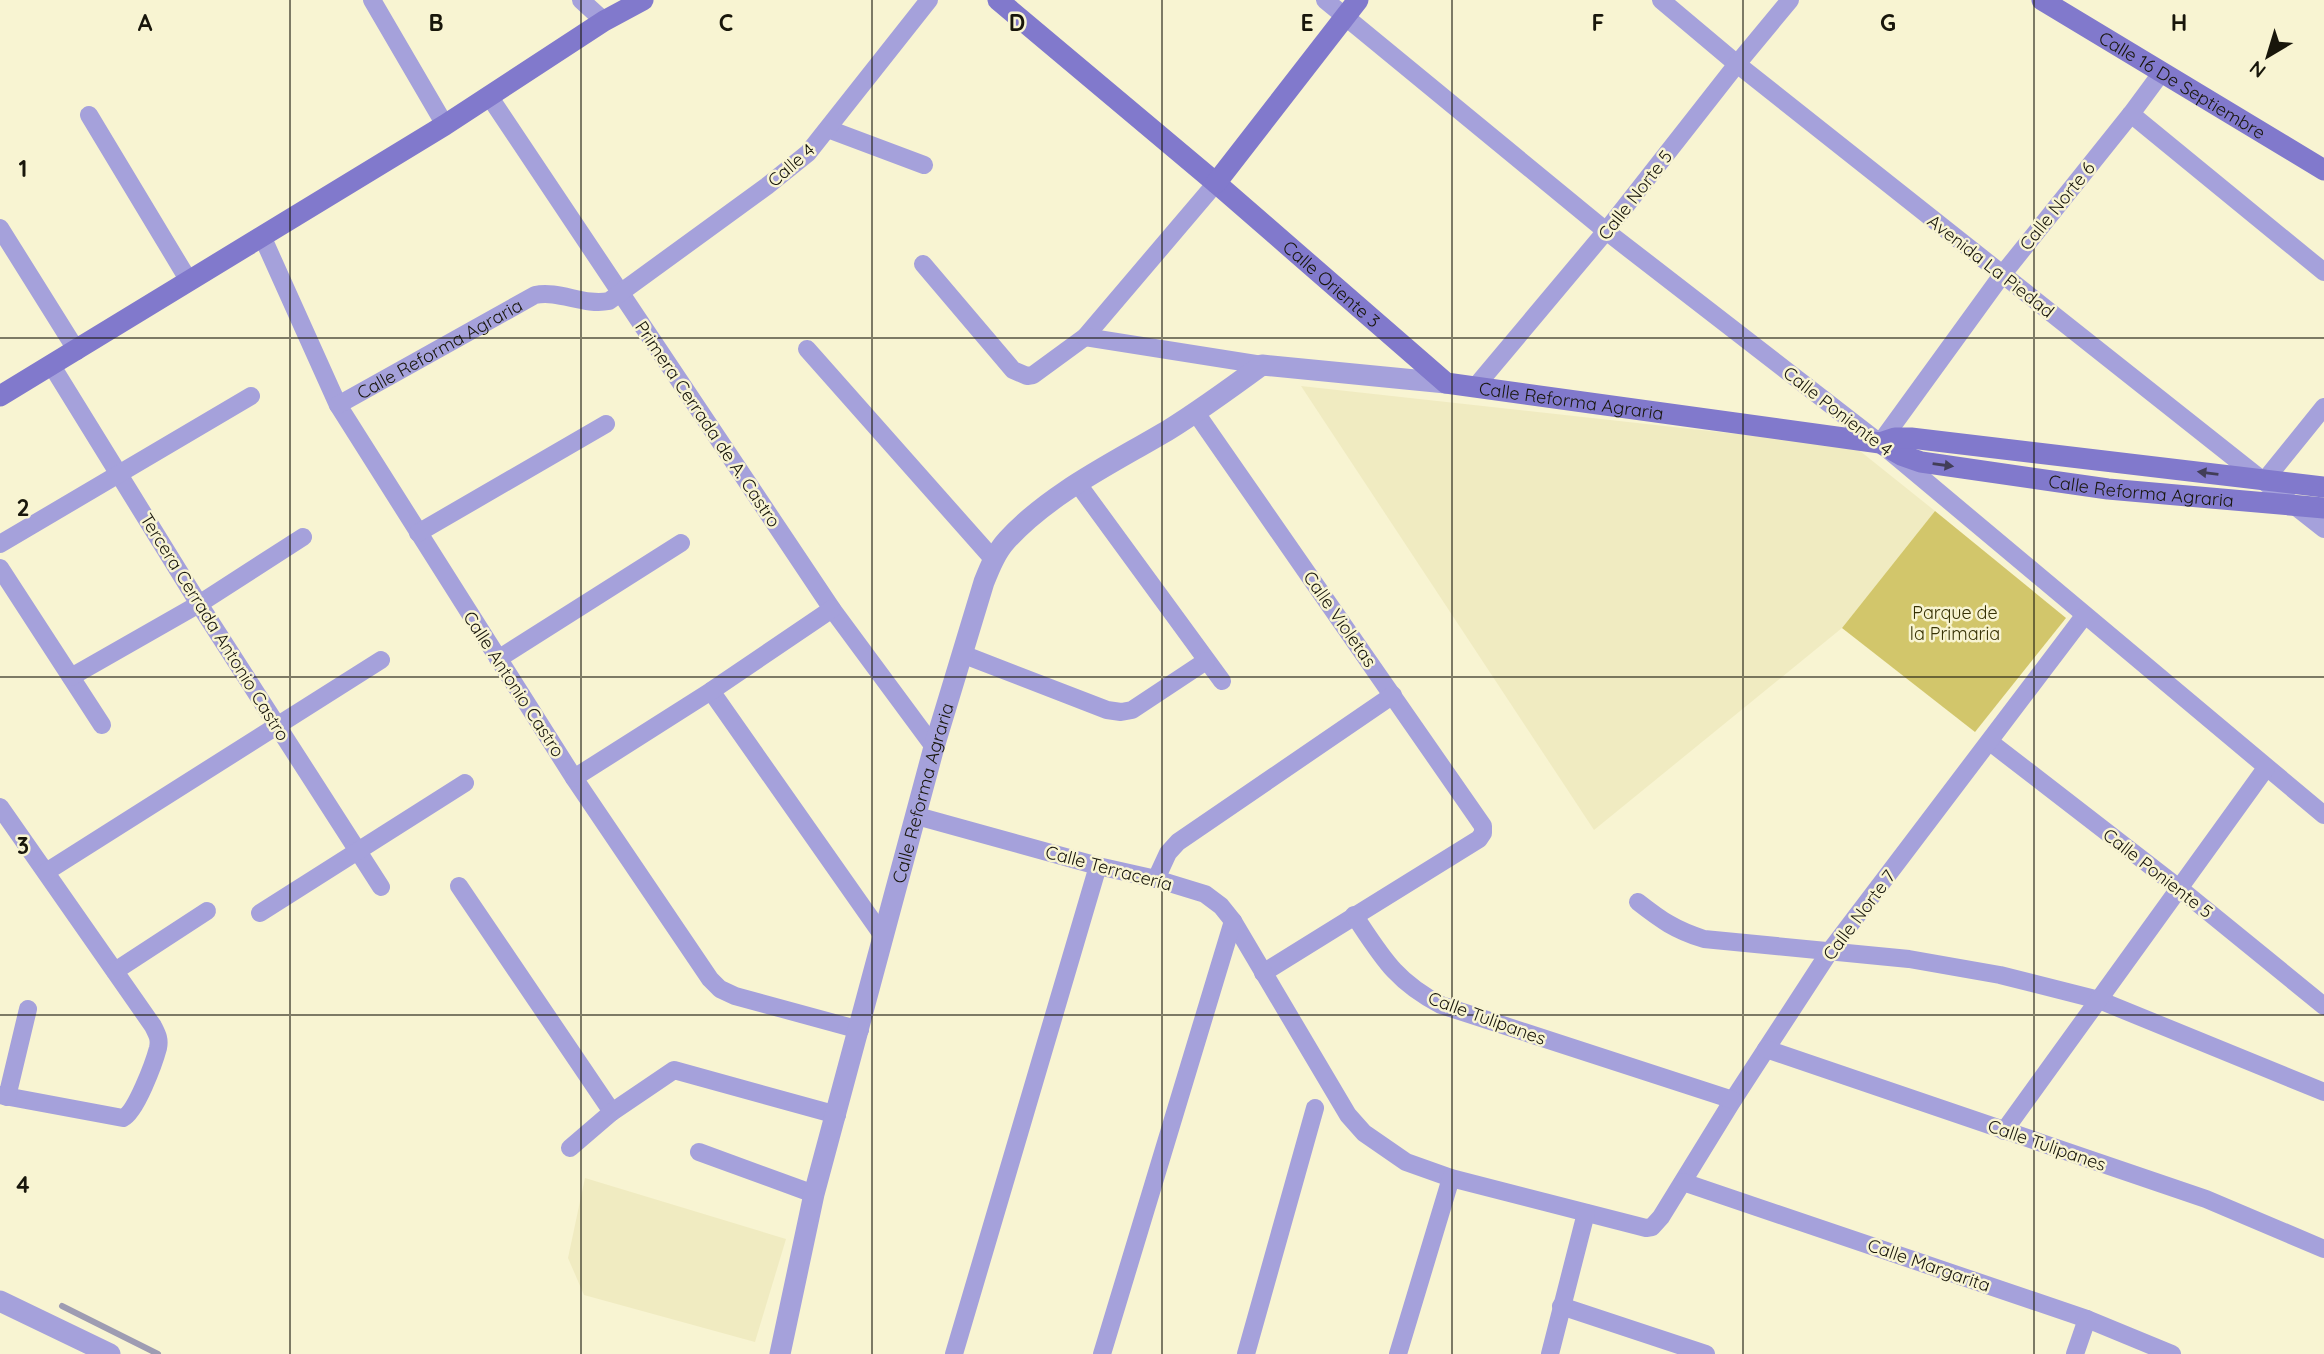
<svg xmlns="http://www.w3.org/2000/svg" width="2324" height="1354" font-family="Quicksand,sans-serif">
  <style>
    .built { fill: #f0ebc1 }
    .green { fill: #d2c66b }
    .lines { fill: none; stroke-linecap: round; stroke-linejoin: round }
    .stream { stroke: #9e9cb2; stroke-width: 6 }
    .minor { stroke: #a5a1db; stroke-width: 18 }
    .tertiary { stroke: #a5a1db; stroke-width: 21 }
    .secondary { stroke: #8179cc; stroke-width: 21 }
    .oneway { fill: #423e58 }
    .grid { fill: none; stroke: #18160b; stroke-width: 2; stroke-opacity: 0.55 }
    .labels { text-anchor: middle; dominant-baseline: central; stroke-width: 5; stroke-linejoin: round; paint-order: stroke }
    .street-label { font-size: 18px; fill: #18160b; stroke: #f8f4d2 }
    .park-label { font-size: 18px; fill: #363104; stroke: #f8f4d2 }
    .grid-label { font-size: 23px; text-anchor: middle; font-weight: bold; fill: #18160b; stroke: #f8f4d2; stroke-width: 5; stroke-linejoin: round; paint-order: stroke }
  </style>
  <rect width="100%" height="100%" fill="#f8f4d2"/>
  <g class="built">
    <polygon points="1301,386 1855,447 1935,511 1842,628 1594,830"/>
    <polygon points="585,1178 786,1239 755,1342 584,1295 568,1258"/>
  </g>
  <polygon class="green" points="1935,511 2066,618 1975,732 1842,628"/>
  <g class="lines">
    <polyline class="stream" points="62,1306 158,1354"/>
    <g class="minor">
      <polyline points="372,0 445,125"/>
      <polyline points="581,0 604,21"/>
      <polyline points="1325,0 1606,231 1880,443 2324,815"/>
      <polyline points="1661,0 1737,64 2324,529"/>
      <polyline points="489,96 832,609 934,747"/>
      <polyline points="2131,114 2324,272"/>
      <polyline points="89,115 189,281"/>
      <polyline points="828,129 924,165"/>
      <polyline points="0,228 77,351"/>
      <polyline points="262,236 338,405 574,778 710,979 720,989 735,996 860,1030"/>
      <polyline points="923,264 1013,370 1027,376 1033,375 1085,337 1216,183"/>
      <polyline points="1085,337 1262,365"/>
      <polyline points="807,349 994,560"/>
      <polyline points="52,366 199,604 381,887"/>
      <polyline points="1476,386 1606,231 1737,64 1790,0"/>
      <path id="s1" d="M338,405L535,295C559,290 584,306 609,301L767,186L808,153L929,0"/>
      <polyline points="1196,413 1483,826 1483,833 1479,839 1263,973"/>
      <polyline points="1880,443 2002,275 2131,114 2162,72"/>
      <polyline points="2265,480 2324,407"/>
      <polyline points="1078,484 1222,681"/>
      <polyline points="418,533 606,424"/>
      <polyline points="0,544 251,396"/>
      <polyline points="0,568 102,725"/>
      <polyline points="962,654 1107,710 1121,712 1132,710 1206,661"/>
      <polyline points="498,659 681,543"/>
      <polyline points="71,677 199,604 303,537"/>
      <polyline points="711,691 883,936"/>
      <polyline points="1990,742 2179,888 2324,1006"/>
      <polyline points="574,778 711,691 832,609"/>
      <path d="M0,807L153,1026C157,1034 160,1039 158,1048C154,1063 136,1112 123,1118L0,1095"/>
      <polyline points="917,816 1098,866 1156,879 1205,894 1221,906 1233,921 1348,1115 1364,1133 1406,1162 1451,1178 1646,1228 1652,1227 1661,1217 1733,1100 1830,951 2084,616"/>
      <polyline points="46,872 381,660"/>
      <polyline points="1156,879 1168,853 1178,842 1393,695"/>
      <polyline points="459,886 612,1112"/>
      <path d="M1638,902C1661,920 1675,930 1704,939L1909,959L2000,975L2099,1000L2324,1092"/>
      <polyline points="260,913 465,783"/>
      <path d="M1354,915C1382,957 1395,981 1441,1005L1733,1100"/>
      <polyline points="115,971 207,911"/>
      <polyline points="1766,1049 2206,1199 2324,1249"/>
      <polyline points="7,1097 28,1009"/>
      <polyline points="2004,1131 2266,768"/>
      <polyline points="570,1148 612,1112 674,1070 837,1115"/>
      <polyline points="699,1152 814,1194"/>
      <polyline points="1683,1182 2087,1319 2172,1354"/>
      <polyline points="1561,1306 1706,1354"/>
      <polyline points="954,1354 1098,866"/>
      <polyline points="1102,1354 1233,921"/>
      <polyline points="1246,1354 1315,1108"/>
      <polyline points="1398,1354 1451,1178"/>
      <polyline points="1550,1354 1586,1213"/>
      <polyline points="2075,1354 2087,1319"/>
    </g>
    <g class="tertiary">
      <polyline points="0,1301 110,1354"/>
      <path id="s2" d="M780,1354L814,1194L934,747L984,582C990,567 996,552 1007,540C1051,492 1115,462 1170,429C1202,409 1232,387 1262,365L1446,383"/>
    </g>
    <g class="secondary">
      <path id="s3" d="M998,0L1216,183L1446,383L1880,443L1901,455L1921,462L2108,489L2324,508"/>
      <path id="s4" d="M2042,0L2324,170"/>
      <polyline points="1216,183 1358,0"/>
      <polyline points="0,396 445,125 604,21 643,0"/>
      <polyline points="1880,443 1895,438 1911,438 2324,487"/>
    </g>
  </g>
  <defs><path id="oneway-solid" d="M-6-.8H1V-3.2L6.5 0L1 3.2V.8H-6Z" transform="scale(1.75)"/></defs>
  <g class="oneway">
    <use href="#oneway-solid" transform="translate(1943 465) rotate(8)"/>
    <use href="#oneway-solid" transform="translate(2208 473) rotate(-173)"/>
  </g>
  <path class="grid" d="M290,0V1354M581,0V1354M872,0V1354M1162,0V1354M1452,0V1354M1743,0V1354M2034,0V1354M0,338H2324M0,677H2324M0,1015H2324"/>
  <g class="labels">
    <g class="street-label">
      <text stroke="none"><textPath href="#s4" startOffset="164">Calle 16 De Septiembre</textPath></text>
      <text transform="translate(791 165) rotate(-41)">Calle 4</text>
      <text transform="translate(1635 195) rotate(-52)">Calle Norte 5</text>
      <text transform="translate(2057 206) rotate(-51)">Calle Norte 6</text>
      <text transform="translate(1991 266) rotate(38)">Avenida La Piedad</text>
      <text stroke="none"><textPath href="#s3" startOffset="438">Calle Oriente 3</textPath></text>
      <text stroke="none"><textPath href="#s1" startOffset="116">Calle Reforma Agraria</textPath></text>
      <text stroke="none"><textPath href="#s3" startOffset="716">Calle Reforma Agraria</textPath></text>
      <text transform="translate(1838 411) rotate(38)">Calle Poniente 4</text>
      <text transform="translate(708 424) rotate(56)">Primera Cerrada de A. Castro</text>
      <text stroke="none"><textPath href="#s3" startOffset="1295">Calle Reforma Agraria</textPath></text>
      <text transform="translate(1340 619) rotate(55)">Calle Violetas</text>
      <text transform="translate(215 627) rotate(58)">Tercera Cerrada Antonio Castro</text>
      <text transform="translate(514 684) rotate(57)">Calle Antonio Castro</text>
      <text stroke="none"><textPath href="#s2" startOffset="579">Calle Reforma Agraria</textPath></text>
      <text transform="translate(1109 868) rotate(15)">Calle Terracería</text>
      <text transform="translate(2158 873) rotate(38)">Calle Poniente 5</text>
      <text transform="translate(1859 915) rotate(-53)">Calle Norte 7</text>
      <text transform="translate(1487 1018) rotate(20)">Calle Tulipanes</text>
      <text transform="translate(2047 1145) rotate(19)">Calle Tulipanes</text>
      <text transform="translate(1929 1265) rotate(19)">Calle Margarita</text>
    </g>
    <g class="park-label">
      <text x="1955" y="612">Parque de<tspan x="1955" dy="21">la Primaria</tspan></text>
    </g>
  </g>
  <g class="grid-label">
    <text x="145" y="31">A</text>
    <text x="436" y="31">B</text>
    <text x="726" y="31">C</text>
    <text x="1017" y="31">D</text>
    <text x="1307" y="31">E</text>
    <text x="1598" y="31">F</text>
    <text x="1888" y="31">G</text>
    <text x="2179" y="31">H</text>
    <text x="23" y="177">1</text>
    <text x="23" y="516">2</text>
    <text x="23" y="854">3</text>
    <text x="23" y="1193">4</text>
  </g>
  <g transform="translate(2268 56) rotate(218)" stroke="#f8f4d2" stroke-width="5" paint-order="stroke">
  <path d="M0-5L12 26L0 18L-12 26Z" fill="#18160b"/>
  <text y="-10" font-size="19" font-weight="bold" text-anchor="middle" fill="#18160b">N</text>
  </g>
</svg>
